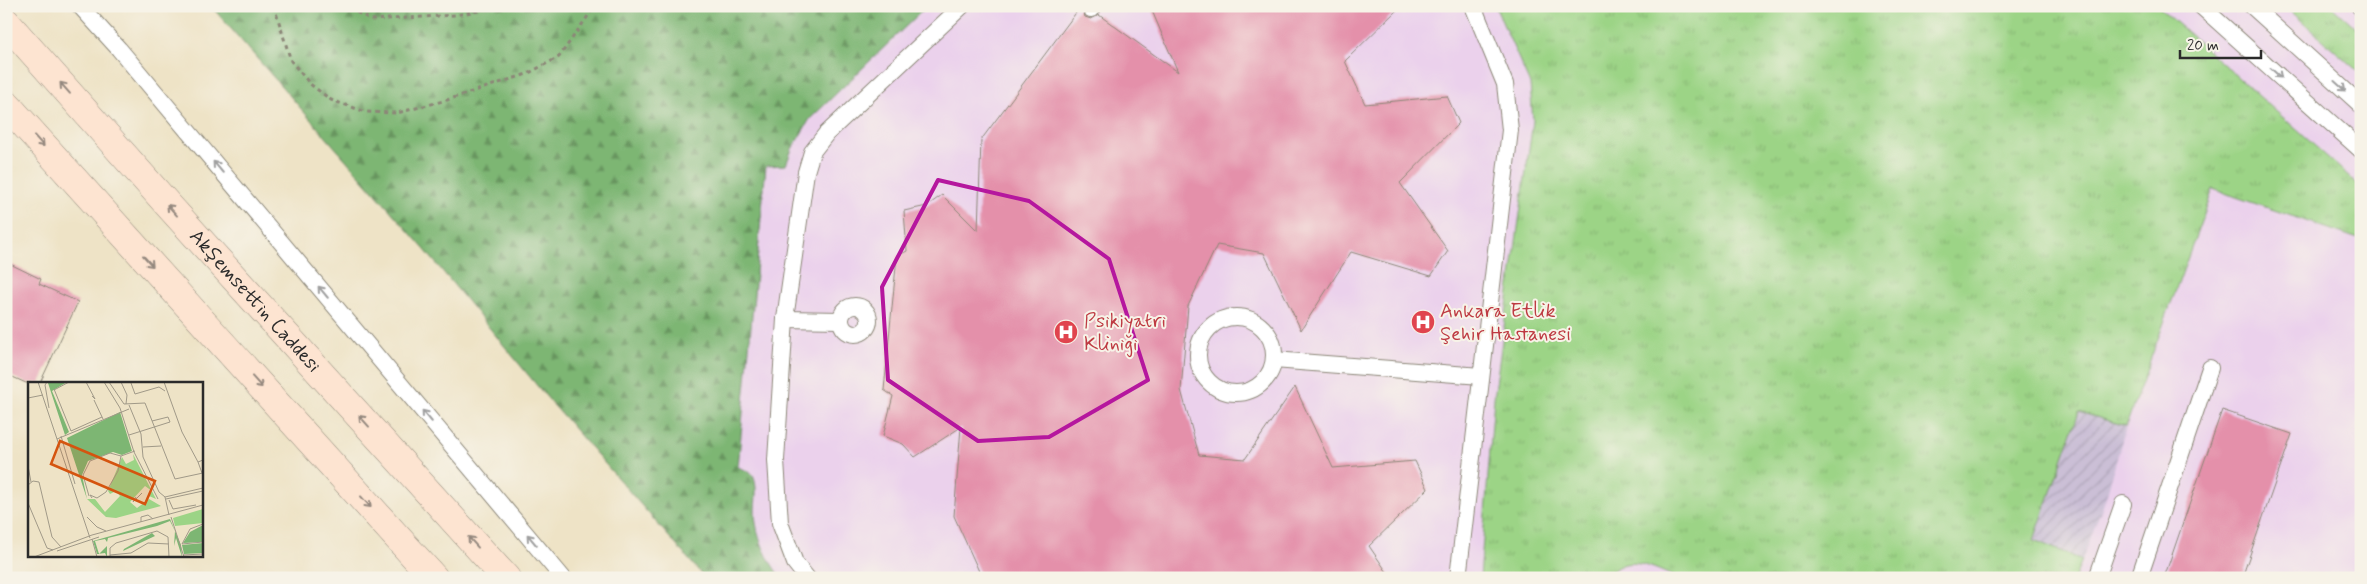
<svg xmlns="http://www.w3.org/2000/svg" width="2367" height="584" font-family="Mynerve,sans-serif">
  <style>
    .built { fill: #ebd1ec }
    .industrial { fill: url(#industrial-furrows) }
    .grass { fill: url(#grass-tufts); stroke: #648058 }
    .forest { fill: url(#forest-firs); stroke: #54704f }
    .building { fill: #e490aa }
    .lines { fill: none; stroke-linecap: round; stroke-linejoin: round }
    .service-casing { stroke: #8c8778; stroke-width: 18 }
    .secondary-casing { stroke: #8c8778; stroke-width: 29 }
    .path { stroke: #8c8778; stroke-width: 3; stroke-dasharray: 4 4; stroke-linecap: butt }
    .service { stroke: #fff; stroke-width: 16 }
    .secondary { stroke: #fde4d1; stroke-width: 28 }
    .oneway { stroke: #a0a0a0 }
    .oneway2 { stroke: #94887e }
    .marked { fill: none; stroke: #b5179e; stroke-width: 4; stroke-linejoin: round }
    .labels { text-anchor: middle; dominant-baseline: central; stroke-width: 4; stroke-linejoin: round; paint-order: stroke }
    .street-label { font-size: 20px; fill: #2b2b2b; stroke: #f7f3e8 }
    .health-label { font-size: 20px; fill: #be3a42; stroke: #f7f3e8; text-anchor: start }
    .inset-road { fill: none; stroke: #a09988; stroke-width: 1 }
    .view { fill: #d5540f; fill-opacity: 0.15; stroke: #d5540f; stroke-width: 2.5 }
    .inset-edge { fill: none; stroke: #2b2b2b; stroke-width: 2.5 }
  </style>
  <defs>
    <pattern id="industrial-furrows" width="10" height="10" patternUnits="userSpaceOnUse" patternTransform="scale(1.25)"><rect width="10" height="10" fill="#cbbfd6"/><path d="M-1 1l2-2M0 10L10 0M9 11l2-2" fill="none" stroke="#aea4b8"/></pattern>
    <pattern id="grass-tufts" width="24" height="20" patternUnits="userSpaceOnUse" patternTransform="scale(1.25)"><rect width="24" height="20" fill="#9cd486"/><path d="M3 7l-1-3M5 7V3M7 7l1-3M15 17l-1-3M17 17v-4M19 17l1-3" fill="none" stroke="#87b674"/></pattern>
    <pattern id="forest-firs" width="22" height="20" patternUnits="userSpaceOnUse" patternTransform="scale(1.25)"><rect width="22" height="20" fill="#7db673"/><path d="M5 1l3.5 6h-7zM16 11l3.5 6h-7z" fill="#67945f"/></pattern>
  </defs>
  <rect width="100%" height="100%" fill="#f7f3e8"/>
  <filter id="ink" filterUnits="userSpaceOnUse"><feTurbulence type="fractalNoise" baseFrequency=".02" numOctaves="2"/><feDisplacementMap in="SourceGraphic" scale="10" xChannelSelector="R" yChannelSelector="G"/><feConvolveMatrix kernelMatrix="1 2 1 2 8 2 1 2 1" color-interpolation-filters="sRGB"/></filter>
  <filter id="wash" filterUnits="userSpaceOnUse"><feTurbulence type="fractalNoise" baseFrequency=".0096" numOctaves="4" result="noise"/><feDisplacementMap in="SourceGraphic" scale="20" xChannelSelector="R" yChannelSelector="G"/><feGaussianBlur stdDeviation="1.12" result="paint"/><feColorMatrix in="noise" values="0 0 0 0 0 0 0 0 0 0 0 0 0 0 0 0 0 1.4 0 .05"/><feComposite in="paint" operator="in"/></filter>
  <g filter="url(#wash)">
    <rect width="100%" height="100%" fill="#eee3c6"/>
    <polygon class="built" points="211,6 2361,6 2361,578 705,578 544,394 425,250"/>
    <polygon class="industrial" points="2079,412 2126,426 2106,497 2082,560 2034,541"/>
    <g class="grass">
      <path d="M1495,6H2158L2361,187V240L2213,189L2126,426L2079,412L2034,540L2082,560L2075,578H1678C1654,569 1625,550 1607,578H1592L1578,572L1576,578H1480L1494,398L1533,121L1530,84Z"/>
      <polygon points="2285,6 2332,6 2361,32 2361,74"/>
    </g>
    <path class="forest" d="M211,6H927L810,119L792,149L786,165L766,166L738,467C745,470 751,471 754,478C758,488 755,502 755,513C756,537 767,559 781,578H705L544,394L425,250Z"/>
    <g id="blocks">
      <g class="building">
        <polygon points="1081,6 1085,17 1091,19 1099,15 1178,72 1150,6 1401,6 1345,61 1365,104 1447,96 1459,123 1400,183 1448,251 1431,276 1351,252 1301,330 1264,253 1217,245 1188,306 1181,390 1199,455 1245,459 1295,387 1333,468 1415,461 1428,489 1369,546 1391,578 982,578 954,516 961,427 915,457 903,444 883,436 893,396 884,390 897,256 907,251 904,211 927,206 942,195 978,231 981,140"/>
        <polygon points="6,262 41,279 39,284 78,302 40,383 26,383 6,374"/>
        <polygon points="2222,410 2292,434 2245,569 2243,578 2164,578"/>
      </g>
    </g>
  </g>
  <g filter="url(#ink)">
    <use href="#blocks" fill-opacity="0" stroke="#8c8778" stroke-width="1"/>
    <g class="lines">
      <g class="service-casing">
        <g id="service">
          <polyline points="80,6 119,49 563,578"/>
          <polyline points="2201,6 2361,150"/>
          <polyline points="2252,6 2361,105"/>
          <polyline points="2359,6 2361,8"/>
          <polyline points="1091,9 1093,6"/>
          <circle cx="855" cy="320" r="14"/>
          <circle cx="1236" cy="355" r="38"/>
          <polyline points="785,319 841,320"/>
          <polyline points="1274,360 1481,376"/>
          <polyline points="807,578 795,563 780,523 776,460 785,319 806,172 812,152 826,134 962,6"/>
          <polyline points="1458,578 1510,130 1505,84 1473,6"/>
          <polyline points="2097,578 2123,504"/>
          <polyline points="2139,578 2210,368"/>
        </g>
      </g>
      <g class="secondary-casing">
        <g id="secondary">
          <path id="s1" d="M6,22L169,206L506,578"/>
          <polyline points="6,104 434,578"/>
        </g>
      </g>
      <g class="path">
        <polyline points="274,6 291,61 310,84 331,100 366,112 397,113 447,100 527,74 559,57 595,6"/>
        <polyline points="352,6 356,12 372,20 455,15 478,11 486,6"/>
      </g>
      <use href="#service" class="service"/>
      <use href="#secondary" class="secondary"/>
    </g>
    <defs><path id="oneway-shaft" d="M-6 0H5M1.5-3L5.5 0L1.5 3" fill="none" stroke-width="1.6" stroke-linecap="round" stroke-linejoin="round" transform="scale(1.25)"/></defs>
    <g class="oneway">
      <use href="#oneway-shaft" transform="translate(2276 73) rotate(42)"/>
      <use href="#oneway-shaft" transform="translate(2340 86) rotate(42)"/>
      <use href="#oneway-shaft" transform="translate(218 167) rotate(-130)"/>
      <use href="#oneway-shaft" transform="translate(323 292) rotate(-130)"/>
      <use href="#oneway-shaft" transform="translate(427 416) rotate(-130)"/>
      <use href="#oneway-shaft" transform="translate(532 540) rotate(-130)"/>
    </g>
    <g class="oneway2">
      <use href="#oneway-shaft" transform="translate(65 88) rotate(-131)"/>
      <use href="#oneway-shaft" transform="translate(39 141) rotate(48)"/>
      <use href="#oneway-shaft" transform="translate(172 210) rotate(-132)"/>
      <use href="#oneway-shaft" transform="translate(148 261) rotate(48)"/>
      <use href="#oneway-shaft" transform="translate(257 382) rotate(48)"/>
      <use href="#oneway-shaft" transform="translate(364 421) rotate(-132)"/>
      <use href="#oneway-shaft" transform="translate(366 502) rotate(48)"/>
      <use href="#oneway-shaft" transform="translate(473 542) rotate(-132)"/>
    </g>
  </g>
  <path class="marked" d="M938,180L1029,201L1109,259L1148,380L1049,437L978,441L888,380L882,287Z"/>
  <defs>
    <g id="hospital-disc" transform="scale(1.25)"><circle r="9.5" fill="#e0444e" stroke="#f7f3e8"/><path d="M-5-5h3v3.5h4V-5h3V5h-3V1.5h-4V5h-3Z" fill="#fff"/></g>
  </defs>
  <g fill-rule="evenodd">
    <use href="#hospital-disc" x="1423" y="322"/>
    <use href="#hospital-disc" x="1066" y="332"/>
  </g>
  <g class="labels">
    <g class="street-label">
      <text stroke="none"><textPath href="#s1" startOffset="374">Akşemsettin Caddesi</textPath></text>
    </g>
    <g class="health-label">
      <text x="1440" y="311">Ankara Etlik<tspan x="1440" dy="23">Şehir Hastanesi</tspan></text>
      <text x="1084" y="321">Psikiyatri<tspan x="1084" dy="23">Kliniği</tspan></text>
    </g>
  </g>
  <g transform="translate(28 382)">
    <rect width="175" height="175" fill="#eee3c6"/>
    <path d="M105,72L128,117L121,114L124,109L117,104L102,120L109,126L121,117L133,124L88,136L78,135L59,117H67L77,130L92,114L88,109L82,112L80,109L94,75L98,82L106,78Z" fill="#9cd486"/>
    <path d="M39,0L24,9L41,50L37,53L20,1ZM92,30L104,69L94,73L85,70L60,79L54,93L59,117L39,56ZM142,137L153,163L154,175L148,156L146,164L147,149L142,139L129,144L80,156L79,160L77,157L67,159L71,172L79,164V175L77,171L69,172L65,159ZM175,143V160L155,161L162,150ZM124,151L127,154L95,169L96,167ZM175,161V171L156,172L154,163Z" fill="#7db673"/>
    <path d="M175,127V141L147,144L145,136Z" fill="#9cd486"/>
    <path class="inset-road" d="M10,0L62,156M19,0L17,3L21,26M58,0L67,17L64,14M76,0L92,26L106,70L130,117M81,0L96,22L117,21L147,97L175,91M93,0L99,13L98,22M136,0L154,50L170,80M103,1L107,12L131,5L137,9M26,7L43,49L74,35M26,8L41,0M0,16L15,13M66,18L75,37M101,23L113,52L115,75L131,110L137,115L141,133M101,53L142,40L140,35L124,39M33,54L47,102M29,57L101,27M115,65L133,64M0,84L3,100M174,91L170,80L175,78M0,103L5,99L11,100L24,155L33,165M61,114L55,93L62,79L82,71L93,74L107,69M108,115L105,120L114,111M137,115L175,106M64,116L62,113L69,116L78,110L90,89L93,74M138,117L175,109M141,118L145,127L168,123M0,121L19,166L25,168M59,135L69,145L78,149M143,135L156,175M113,140V135L120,133L125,137M175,142L162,147L154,162L175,160M64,157L69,175M29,169L71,155M82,173L103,171L120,161L141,162M155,173L175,172M6,175L64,153L175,123M82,175V166L88,161L129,149L140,155L141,175"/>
    <path class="view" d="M32,59L127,99L117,122L23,82Z"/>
    <rect width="175" height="175" class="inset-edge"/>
  </g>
  <rect width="2367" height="584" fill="none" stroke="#f7f3e8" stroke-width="25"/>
  <path d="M2180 50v8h81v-8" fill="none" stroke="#2b2b2b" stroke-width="2.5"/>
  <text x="2187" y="50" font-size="15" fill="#2b2b2b" stroke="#f7f3e8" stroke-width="4" paint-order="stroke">20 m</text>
</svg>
